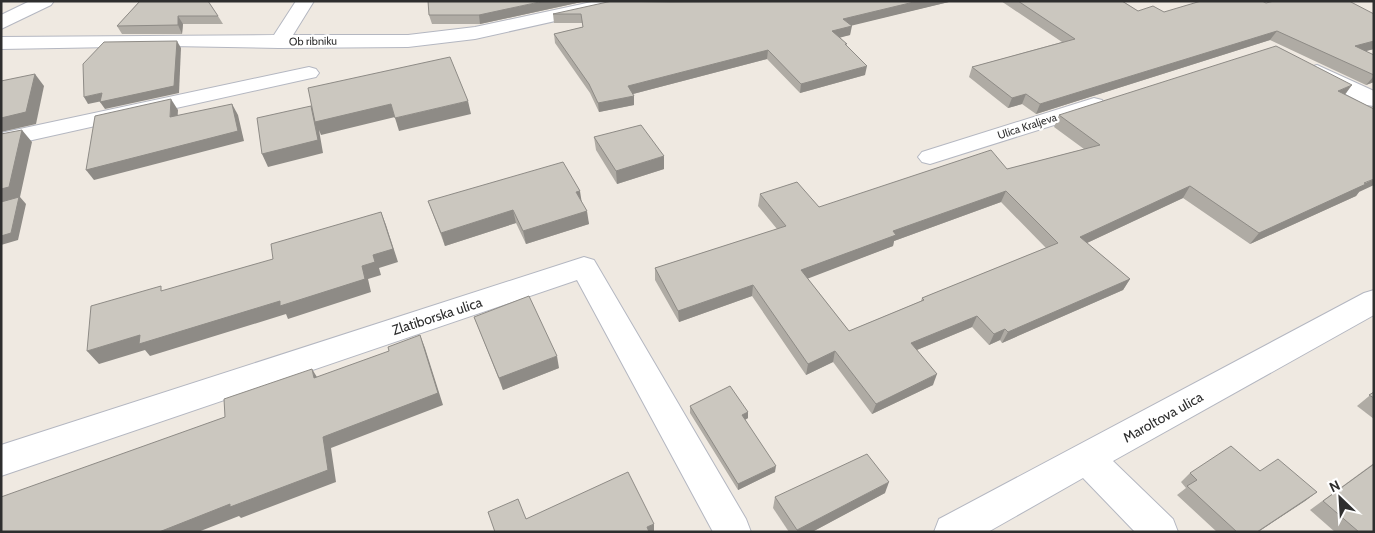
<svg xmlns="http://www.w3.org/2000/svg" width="1375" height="533" font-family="Cabin,sans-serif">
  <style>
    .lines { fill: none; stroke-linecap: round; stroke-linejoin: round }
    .street-casing { stroke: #b4b7c1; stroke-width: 2 }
    .street { fill: #fff; fill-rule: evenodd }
    .wall { fill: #afaba4; fill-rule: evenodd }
    .shaded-wall { fill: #8e8b86 }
    .building { fill: #cbc7bf; stroke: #8e8b86; fill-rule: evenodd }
    .labels { text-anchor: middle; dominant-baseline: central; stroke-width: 4.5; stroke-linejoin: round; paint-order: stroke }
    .far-street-label { font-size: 11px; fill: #2e2e2e; stroke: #fff }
    .street-label { font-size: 14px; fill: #2e2e2e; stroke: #fff }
  </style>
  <rect width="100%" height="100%" fill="#efe9e1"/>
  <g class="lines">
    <g class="street-casing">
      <g id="street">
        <polygon points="30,1 54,1 51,5 1,29 1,15"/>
        <polygon points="296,1 314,1 293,35 408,35 475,27 596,1 630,1 627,5 475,39 408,47 279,48 171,46 1,49 1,37 274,35"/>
        <polygon points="1317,65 1374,91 1374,106 1366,105 1310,75 1307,71 1310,67"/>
        <polygon points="309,67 316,69 319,73 316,77 1,147 1,133"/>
        <polygon points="1094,98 1102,100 1105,105 1102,110 930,164 922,162 918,157 922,152"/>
        <polygon points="584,257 594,260 746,519 751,532 713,532 577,280 1,476 1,445"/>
        <polygon points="1374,290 1374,315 1113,461 1173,519 1178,532 1135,532 1083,478 988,532 934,532 939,519 1364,293"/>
      </g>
    </g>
    <use href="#street" class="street"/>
  </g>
  <g class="wall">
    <polygon points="140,1 218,16 223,24 183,24 182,34 122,34 117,26"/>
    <polygon points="586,1 480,24 432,24 429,15"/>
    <polygon points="672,1 953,1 851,25 850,35 840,37 847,46 865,75 800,93 767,59 633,94 634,105 599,112 590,93 555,43 554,34 583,27 582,23 554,23 553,14"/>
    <polygon points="1001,1 1122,1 1138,11 1164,12 1266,3 1374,14 1374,49 1365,51 1374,55 1374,82 1366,85 1270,40 1036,114 1022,104 1008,108 969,77 972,67 1062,42"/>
    <path d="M1345,94L1359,192L1356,196L1250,244L1183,198L1087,243L1130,279L1123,290L1002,343L1000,340L989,345L972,327L917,350L933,385L872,414L833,362L806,375L752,296L679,322L655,280V268L777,229L758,206L760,194L819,207L1007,169L1084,149L1054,127L1059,115ZM1001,202L1046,248L922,298L921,301L849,331L807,278L893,246L894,241Z"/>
    <polygon points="594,137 664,169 617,184 596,150"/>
    <polygon points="428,201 582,202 589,224 526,244 516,223 445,246"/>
    <polygon points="474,317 559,368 503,390 479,329"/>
    <polygon points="1374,392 1374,419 1357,406"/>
    <polygon points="690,406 748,412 748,418 745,420 775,472 738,490 690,413"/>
    <polygon points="1374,463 1374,532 1335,532 1310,510"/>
    <polygon points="1260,471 1317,492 1305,501 1258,532 1217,532 1177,495 1186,488 1181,482 1190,473"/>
    <polygon points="885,493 812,532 789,532 773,508 775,497"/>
  </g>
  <g class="shaded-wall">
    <polygon points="544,1 586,1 480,24 479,15"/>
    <polygon points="918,1 953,1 842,28 843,19"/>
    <polygon points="178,16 183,24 182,34 178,25"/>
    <polygon points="852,26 850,35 831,40 832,31"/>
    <polygon points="1277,31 1270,40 1036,114 1040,104"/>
    <polygon points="177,41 181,48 179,93 105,109 100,102"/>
    <polygon points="1374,41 1374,49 1347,56 1355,46"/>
    <polygon points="768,50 767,59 629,95 628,86"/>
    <polygon points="867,66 865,75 800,93 801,84"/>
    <polygon points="35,74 44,86 36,124 1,132 1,118"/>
    <polygon points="1374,76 1374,82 1366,85"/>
    <polygon points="1352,85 1344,96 1338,91"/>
    <polygon points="102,93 107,100 88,104 84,97"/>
    <polygon points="1026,94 1022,104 1008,108 1012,98"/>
    <polygon points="634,96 634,105 599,112 598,103"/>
    <polygon points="171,99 178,110 177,128 170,117"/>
    <polygon points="468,101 471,114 399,131 395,118"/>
    <polygon points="232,104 238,115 244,141 94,180 86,170"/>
    <polygon points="391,104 395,117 321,135 319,130 323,153 268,167 262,154 311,106 316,119"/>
    <polygon points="22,130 32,142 20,197 26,204 18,240 1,245 1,189"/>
    <polygon points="664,156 664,169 617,184 616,171"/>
    <polygon points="1374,179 1374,185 1359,192 1356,196 1250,244 1259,233"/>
    <polygon points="1190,186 1183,198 1074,249 1080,237"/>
    <polygon points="580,191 582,204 576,192"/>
    <polygon points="1006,191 1001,202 894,241 893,246 799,282 801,270 893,231"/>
    <polygon points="513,210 516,223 445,246 441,233"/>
    <polygon points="587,211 589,224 526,244 523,231"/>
    <polygon points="381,212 386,225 398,262 379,268 381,275 368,279 371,292 288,319 286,314 150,356 145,350 99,364 87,351 362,266 373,255"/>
    <polygon points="1130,279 1123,290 1002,343 1008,332"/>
    <polygon points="753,285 752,296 679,322 678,311"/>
    <polygon points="977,316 972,327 907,354 911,343"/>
    <polygon points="1005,329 1000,340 989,345 994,334"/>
    <polygon points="420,335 425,348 443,405 331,448 336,482 241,518 239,516 198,532 159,532 323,437"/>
    <polygon points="835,351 833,362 806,375 808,364"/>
    <polygon points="557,356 559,368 503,390 499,378"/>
    <polygon points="312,369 320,382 314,378"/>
    <polygon points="937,374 933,385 872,414 876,404"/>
    <polygon points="748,412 748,418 741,422 742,415"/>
    <polygon points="776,466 775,472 738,490 738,484"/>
    <polygon points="889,482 885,493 812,532 797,532 797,530"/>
    <polygon points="1317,492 1305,501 1258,532 1257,532"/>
    <polygon points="654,524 654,532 648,532 647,527"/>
  </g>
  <g class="building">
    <polygon points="140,1 208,1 218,16 178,16 178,25 117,26"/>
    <polygon points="428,1 544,1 479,15 429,15"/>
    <polygon points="612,1 670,2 918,1 843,19 852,26 832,31 847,44 845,44 867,66 801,84 768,50 628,86 634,96 598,103 589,84 554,34 583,27 581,14 553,14"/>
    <polygon points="1018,1 1122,1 1138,11 1153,6 1164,12 1201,1 1262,1 1266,3 1274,1 1349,1 1374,14 1374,41 1355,46 1374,55 1374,75 1277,31 1040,104 1026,94 1012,98 972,67 1075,39"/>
    <polygon points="177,41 174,86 100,102 102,93 84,97 83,64 104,42"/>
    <path d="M1276,46L1352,85L1338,91L1374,109V179L1364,183L1366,184L1259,233L1190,186L1080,237L1130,279L1008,332L1005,329L994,334L977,316L911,343L937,374L876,404L835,351L808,364L753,285L678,311L655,268L786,226L760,194L797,182L819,207L991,150L1007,169L1100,145L1059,115ZM1006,191L1058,243L922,298L924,300L849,331L801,270L896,235L893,231Z"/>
    <polygon points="450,57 468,101 395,118 391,104 315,122 308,88"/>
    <polygon points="35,74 26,112 1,118 1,81"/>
    <polygon points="171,99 170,117 232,104 238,131 86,170 95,116"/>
    <polygon points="311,106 318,140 262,154 257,118"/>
    <polygon points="641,125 664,156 616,171 594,137"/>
    <polygon points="22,130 9,187 1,189 1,134"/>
    <polygon points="563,162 580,191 576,192 587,211 523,231 513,210 441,233 428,201"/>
    <polygon points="19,197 11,233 1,236 1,202"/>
    <polygon points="381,212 393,249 373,255 375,262 362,266 365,279 280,306 280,301 139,344 140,335 87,351 91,306 161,286 161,291 273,259 271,244"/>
    <polygon points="529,296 557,356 499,378 474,317"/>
    <polygon points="420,335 438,393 323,437 328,470 230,507 230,504 159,532 1,532 1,497 225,417 224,399 312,369 314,378 389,351 388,347"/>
    <polygon points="730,386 748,412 742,415 776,466 738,484 690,406"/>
    <polygon points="1374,392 1374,398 1369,395"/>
    <polygon points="1231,446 1260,471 1278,459 1317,492 1257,532 1237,532 1187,486 1197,480 1190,473"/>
    <polygon points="867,454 889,482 797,530 775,497"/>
    <polygon points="1374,464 1374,532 1359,532 1323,501"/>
    <polygon points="628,472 654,524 647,527 649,532 495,532 488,512 518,499 526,519"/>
  </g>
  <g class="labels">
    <g class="far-street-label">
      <text transform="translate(313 41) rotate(-1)">Ob ribniku</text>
      <text transform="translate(1027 126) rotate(-18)">Ulica Kraljeva</text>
    </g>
    <g class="street-label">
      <text transform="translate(437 316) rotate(-18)">Zlatiborska ulica</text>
      <text transform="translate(1163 417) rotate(-29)">Maroltova ulica</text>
    </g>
  </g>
  <rect width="1375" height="533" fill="none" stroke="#2e2e2e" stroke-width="5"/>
  <g transform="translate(1340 498) rotate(335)" stroke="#ffffff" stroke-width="4" paint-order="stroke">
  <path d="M0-4L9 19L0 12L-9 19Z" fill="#2e2e2e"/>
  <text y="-8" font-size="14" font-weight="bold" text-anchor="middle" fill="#2e2e2e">N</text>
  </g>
</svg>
